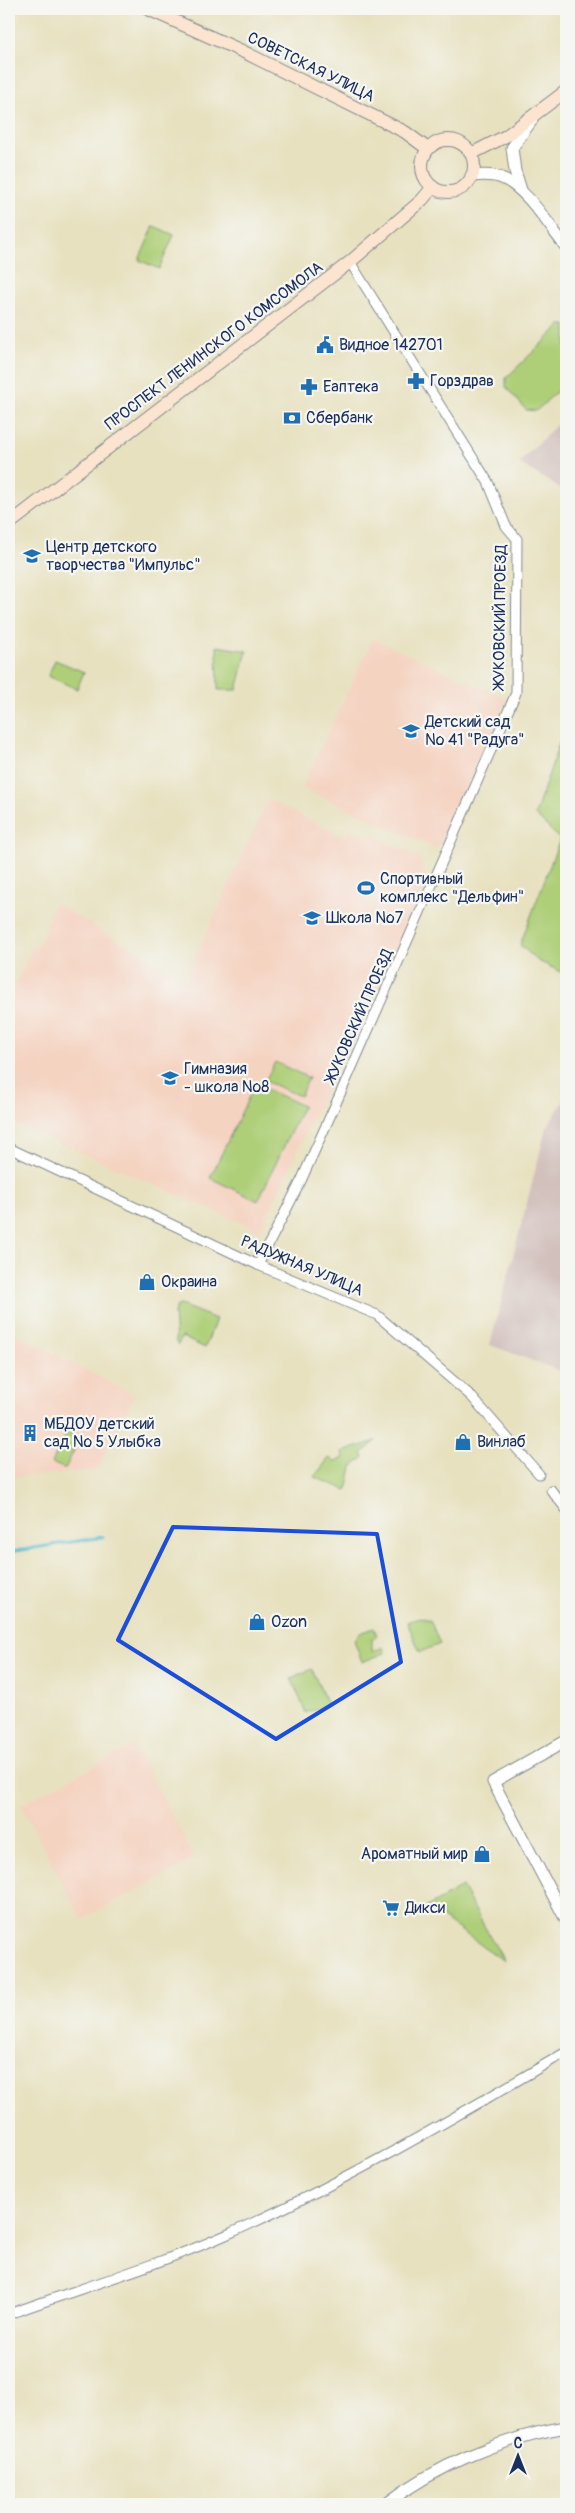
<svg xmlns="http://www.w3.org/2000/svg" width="575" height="2513" font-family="Pangolin,sans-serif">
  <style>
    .built { fill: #f5d3c1 }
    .industrial { fill: #d1c0bc }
    .green { fill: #aecf78; stroke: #647f6b }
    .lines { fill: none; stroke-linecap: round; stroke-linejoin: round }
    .stream { stroke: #53b9d1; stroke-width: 3 }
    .minor-casing { stroke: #81888e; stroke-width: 11 }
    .tertiary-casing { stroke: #81888e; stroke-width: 13 }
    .secondary-casing { stroke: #81888e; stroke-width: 14 }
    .minor { stroke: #fff; stroke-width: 9 }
    .tertiary { stroke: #fff; stroke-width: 11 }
    .secondary { stroke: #fce5d0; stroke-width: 12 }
    .marked { fill: none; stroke: #1d4ed8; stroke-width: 4; stroke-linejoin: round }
    .labels { text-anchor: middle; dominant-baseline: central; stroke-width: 4.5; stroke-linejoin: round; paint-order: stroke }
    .street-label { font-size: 16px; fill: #1b2f5e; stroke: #f6f6f2 }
    .poi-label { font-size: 16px; fill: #1b2f5e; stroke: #f6f6f2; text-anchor: start }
  </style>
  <rect width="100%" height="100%" fill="#f6f6f2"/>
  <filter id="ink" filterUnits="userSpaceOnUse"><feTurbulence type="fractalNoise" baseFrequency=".02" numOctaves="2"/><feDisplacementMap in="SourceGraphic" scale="10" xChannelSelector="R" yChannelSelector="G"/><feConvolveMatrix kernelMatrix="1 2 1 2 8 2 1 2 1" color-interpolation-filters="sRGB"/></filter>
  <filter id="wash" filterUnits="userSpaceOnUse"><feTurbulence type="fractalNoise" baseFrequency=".0096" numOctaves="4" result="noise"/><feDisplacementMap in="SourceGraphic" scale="20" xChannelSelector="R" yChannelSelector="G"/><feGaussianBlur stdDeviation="1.12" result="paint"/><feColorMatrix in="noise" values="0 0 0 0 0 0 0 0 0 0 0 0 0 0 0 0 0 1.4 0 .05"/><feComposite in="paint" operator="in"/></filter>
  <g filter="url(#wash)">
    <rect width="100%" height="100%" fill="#e7e1bf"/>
    <g class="built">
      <polygon points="373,639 508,699 437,849 302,788"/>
      <polygon points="268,799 345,838 349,829 370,838 372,835 419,857 427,877 394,959 387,962 382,973 382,980 360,1031 351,1035 260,1231 9,1121 9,999 32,948 39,945 55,903 185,980"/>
      <polygon points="9,1331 135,1395 97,1470 9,1478"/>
      <polygon points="134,1745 195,1859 82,1919 21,1805"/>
    </g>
    <g class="industrial">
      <polygon points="566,415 566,492 519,463"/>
      <polygon points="566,1097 566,1373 490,1345 546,1129"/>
    </g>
    <g class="green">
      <polygon points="154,226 174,235 159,269 139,260"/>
      <polygon points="561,325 566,325 566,383 536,411 526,410 506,387 506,378"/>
      <polygon points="217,646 247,651 237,690 218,690"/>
      <polygon points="55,660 84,672 77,689 48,676"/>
      <polygon points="566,723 566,974 538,961 520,945 560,839 535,815"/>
      <polygon points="275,1062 309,1078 300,1096 265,1081"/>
      <polygon points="255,1084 303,1106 258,1201 210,1178"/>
      <polygon points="181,1305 216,1319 205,1348 182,1337 178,1345 176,1343 174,1312 177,1306"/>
      <polygon points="67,1432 80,1438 65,1469 52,1463"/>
      <polygon points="376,1441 362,1453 364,1457 352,1467 347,1490 314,1477 329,1458 335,1461 344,1458 342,1452"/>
      <polygon points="420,1617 430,1620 440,1644 420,1652 407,1622"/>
      <polygon points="374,1628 377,1635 372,1639 372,1652 383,1647 385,1653 362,1662 354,1640 360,1633"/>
      <polygon points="312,1669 327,1704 306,1713 291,1678"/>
      <polygon points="462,1887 504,1961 427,1907"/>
    </g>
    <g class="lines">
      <polyline class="stream" points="9,1552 103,1537"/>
    </g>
  </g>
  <g filter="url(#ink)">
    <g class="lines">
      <g class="minor-casing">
        <g id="minor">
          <polyline points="9,1148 258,1265 377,1315 471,1396 539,1474"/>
          <polyline points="258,1265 301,1181 350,1072 516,693 517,539 506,526 488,482 350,262"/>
          <polyline points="551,1490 566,1509"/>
          <path d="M9,2314C81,2288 155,2266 226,2235C343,2183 456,2117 566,2052"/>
        </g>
      </g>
      <g class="tertiary-casing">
        <g id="tertiary">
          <path d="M471,176C480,175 490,174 499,177C525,185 549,226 566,247"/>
          <polyline points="521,190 515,171 512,148 532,120"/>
          <polyline points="566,1741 493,1782 566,1920"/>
          <path d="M386,2504C437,2465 502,2438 566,2427"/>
        </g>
      </g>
      <g class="secondary-casing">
        <g id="secondary">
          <polyline points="148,9 244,52 405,132 428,149"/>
          <circle cx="448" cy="166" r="26"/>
          <polyline points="471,154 506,136 566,91"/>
          <polyline points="9,524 350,262 422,200 433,187"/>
        </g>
      </g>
      <use href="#minor" class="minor"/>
      <use href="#tertiary" class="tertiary"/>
      <use href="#secondary" class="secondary"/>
    </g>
  </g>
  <path class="marked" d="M173,1527L377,1534L401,1662L276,1739L118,1640Z"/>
  <defs>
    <g id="civic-bare" transform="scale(1.35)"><path d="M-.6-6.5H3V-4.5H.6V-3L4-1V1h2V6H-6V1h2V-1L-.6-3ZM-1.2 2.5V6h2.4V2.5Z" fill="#1f6fb2" stroke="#f6f6f2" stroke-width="2.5" paint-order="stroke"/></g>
    <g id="pharmacy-bare" transform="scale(1.35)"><path d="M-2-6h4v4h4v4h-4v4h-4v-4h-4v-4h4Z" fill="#1f6fb2" stroke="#f6f6f2" stroke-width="2.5" paint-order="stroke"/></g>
    <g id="bank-bare" transform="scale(1.35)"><path d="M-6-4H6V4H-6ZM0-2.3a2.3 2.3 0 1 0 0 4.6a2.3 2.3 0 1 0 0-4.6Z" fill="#1f6fb2" stroke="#f6f6f2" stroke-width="2.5" paint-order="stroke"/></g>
    <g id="school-bare" transform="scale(1.35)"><path d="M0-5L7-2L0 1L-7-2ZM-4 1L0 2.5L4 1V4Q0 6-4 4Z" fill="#1f6fb2" stroke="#f6f6f2" stroke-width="2.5" paint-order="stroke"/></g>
    <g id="stadium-bare" transform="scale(1.35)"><path d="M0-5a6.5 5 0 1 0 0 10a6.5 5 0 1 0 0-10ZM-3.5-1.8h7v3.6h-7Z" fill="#1f6fb2" stroke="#f6f6f2" stroke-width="2.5" paint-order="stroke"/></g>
    <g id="shop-bare" transform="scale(1.35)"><path d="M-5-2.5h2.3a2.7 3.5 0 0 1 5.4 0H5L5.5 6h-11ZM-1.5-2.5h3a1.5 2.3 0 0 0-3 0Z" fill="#1f6fb2" stroke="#f6f6f2" stroke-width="2.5" paint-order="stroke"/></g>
    <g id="building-bare" transform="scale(1.35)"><path d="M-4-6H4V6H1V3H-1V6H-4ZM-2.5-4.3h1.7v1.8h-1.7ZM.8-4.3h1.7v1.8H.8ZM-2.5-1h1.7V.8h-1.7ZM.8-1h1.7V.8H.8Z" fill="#1f6fb2" stroke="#f6f6f2" stroke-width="2.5" paint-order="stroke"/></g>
    <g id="supermarket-bare" transform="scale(1.35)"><path d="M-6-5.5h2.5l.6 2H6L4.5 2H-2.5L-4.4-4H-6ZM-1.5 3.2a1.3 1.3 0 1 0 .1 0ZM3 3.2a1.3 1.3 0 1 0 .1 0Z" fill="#1f6fb2" stroke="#f6f6f2" stroke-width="2.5" paint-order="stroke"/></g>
  </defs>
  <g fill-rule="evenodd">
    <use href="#civic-bare" x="325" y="345"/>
    <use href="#pharmacy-bare" x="416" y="381"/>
    <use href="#pharmacy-bare" x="309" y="387"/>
    <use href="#bank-bare" x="292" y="418"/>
    <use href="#school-bare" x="32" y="556"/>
    <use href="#school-bare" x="411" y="731"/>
    <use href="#stadium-bare" x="366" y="888"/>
    <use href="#school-bare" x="312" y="918"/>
    <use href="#school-bare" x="170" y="1078"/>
    <use href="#shop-bare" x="147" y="1282"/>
    <use href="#building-bare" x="30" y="1433"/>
    <use href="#shop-bare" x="463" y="1442"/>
    <use href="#shop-bare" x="257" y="1622"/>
    <use href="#shop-bare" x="482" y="1854"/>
    <use href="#supermarket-bare" x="391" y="1908"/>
  </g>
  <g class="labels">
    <g class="street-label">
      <text transform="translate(311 67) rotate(26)">СОВЕТСКАЯ УЛИЦА</text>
      <text transform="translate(214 346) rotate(-37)">ПРОСПЕКТ ЛЕНИНСКОГО КОМСОМОЛА</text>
      <text transform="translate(500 617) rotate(-89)">ЖУКОВСКИЙ ПРОЕЗД</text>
      <text transform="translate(359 1016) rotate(-66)">ЖУКОВСКИЙ ПРОЕЗД</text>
      <text transform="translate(302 1266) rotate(23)">РАДУЖНАЯ УЛИЦА</text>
    </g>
    <g class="poi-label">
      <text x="339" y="345">Видное 142701</text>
      <text x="430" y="381">Горздрав</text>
      <text x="323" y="387">Еаптека</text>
      <text x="306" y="418">Сбербанк</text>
      <text x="46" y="547">Центр детского<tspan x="46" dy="18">творчества "Импульс"</tspan></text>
      <text x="425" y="722">Детский сад<tspan x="425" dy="18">№ 41 "Радуга"</tspan></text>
      <text x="380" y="879">Спортивный<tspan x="380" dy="18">комплекс "Дельфин"</tspan></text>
      <text x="326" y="918">Школа №7</text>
      <text x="184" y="1069">Гимназия<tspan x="184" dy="18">- школа №8</tspan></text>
      <text x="161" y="1282">Окраина</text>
      <text x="44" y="1424">МБДОУ детский<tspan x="44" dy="18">сад № 5 Улыбка</tspan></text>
      <text x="477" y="1442">Винлаб</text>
      <text x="271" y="1622">Ozon</text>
      <text x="468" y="1854" text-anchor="end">Ароматный мир</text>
      <text x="405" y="1908">Дикси</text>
    </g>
  </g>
  <rect width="575" height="2513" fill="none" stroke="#f6f6f2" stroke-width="30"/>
  <g transform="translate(518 2456)" stroke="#f6f6f2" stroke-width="4" paint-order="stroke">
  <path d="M0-4L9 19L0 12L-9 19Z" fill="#1b2f5e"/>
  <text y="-8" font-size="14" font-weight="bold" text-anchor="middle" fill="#1b2f5e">С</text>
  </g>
</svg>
